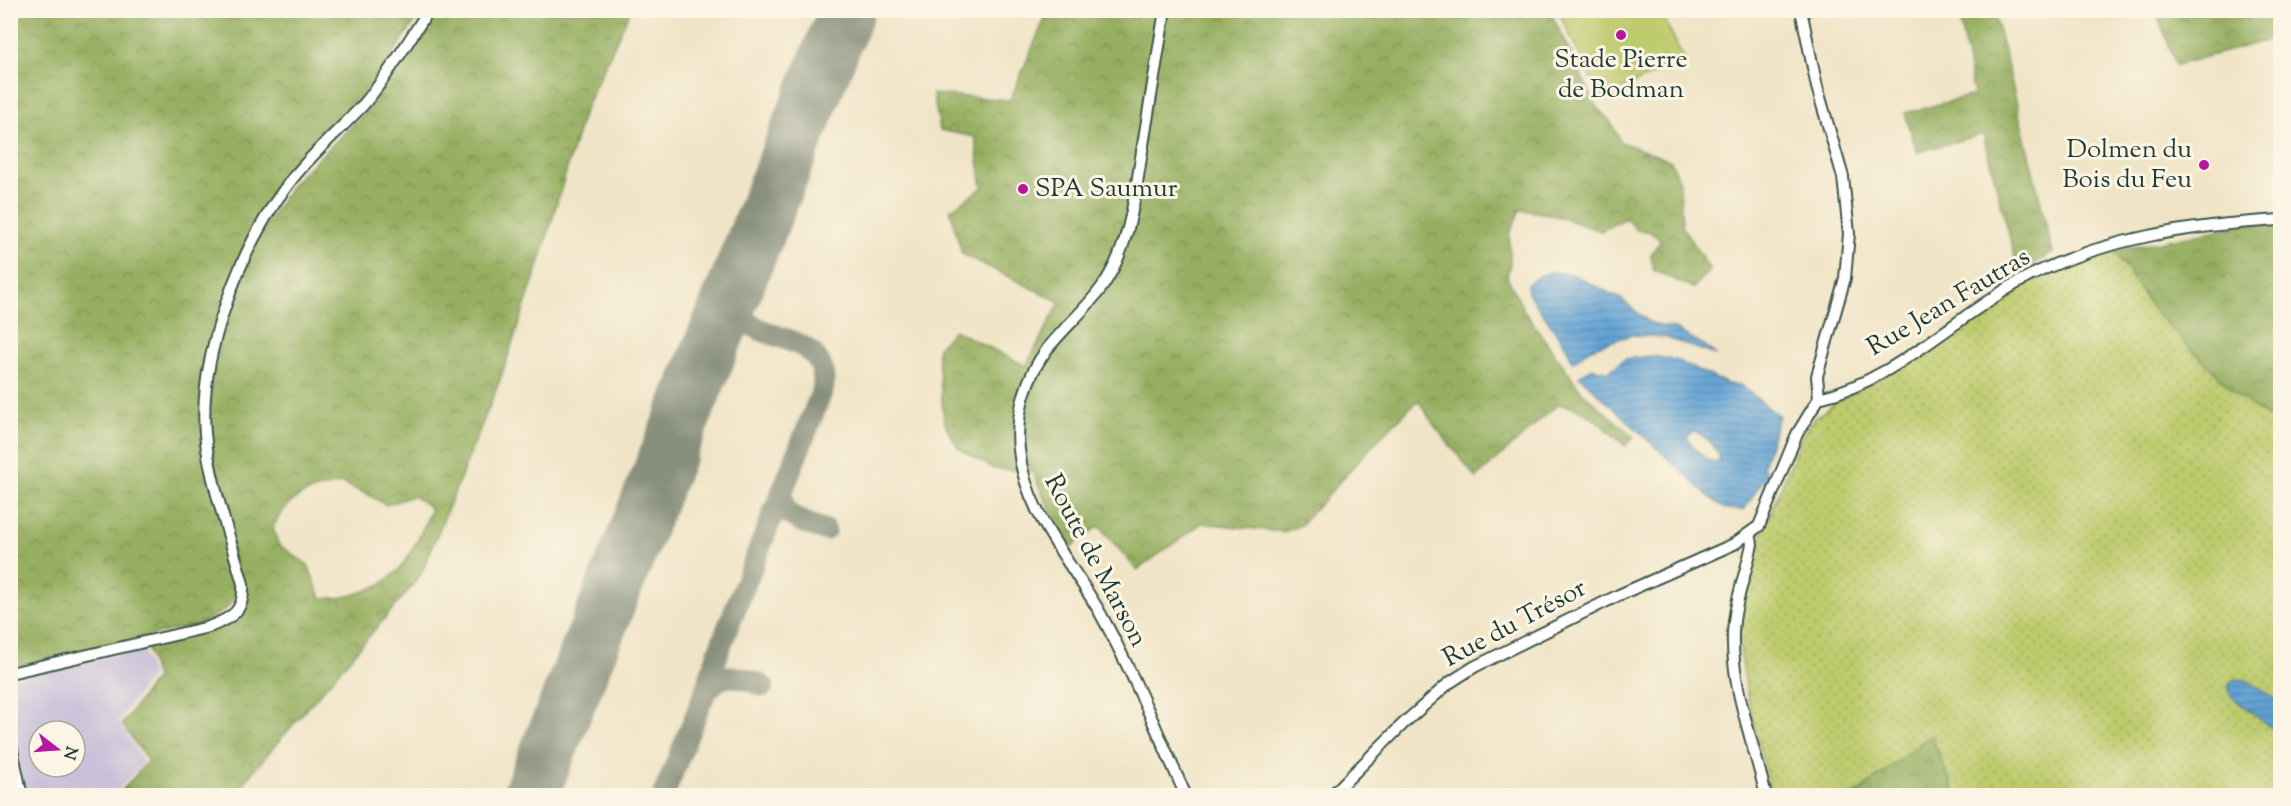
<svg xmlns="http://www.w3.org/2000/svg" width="2291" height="806" font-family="'Sorts Mill Goudy',serif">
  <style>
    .industrial { fill: #c7c0d9; fill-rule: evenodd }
    .grass { fill: url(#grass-dots); stroke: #6e8450; stroke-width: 1.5 }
    .forest { fill: url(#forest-crowns); stroke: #5a764a; stroke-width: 1.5; fill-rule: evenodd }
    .park { fill: #becb6d; stroke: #6e8450; stroke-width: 1.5 }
    .water { fill: url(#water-rules); stroke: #407084; stroke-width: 1.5; fill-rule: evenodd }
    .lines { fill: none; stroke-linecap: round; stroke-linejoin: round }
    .taxiway { stroke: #88907d; stroke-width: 22 }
    .runway { stroke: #88907d; stroke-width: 56 }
    .minor-casing { stroke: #3e564a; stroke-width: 14 }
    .minor { stroke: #fff; stroke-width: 10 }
    .poi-dot { fill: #b5179e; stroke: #fcf5e5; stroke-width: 2 }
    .labels { text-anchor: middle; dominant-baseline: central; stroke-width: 6; stroke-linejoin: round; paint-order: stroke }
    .poi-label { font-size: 26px; fill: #1f3d34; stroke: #fcf5e5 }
    .street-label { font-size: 26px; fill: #1f3d34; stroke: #fcf5e5 }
  </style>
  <defs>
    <pattern id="grass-dots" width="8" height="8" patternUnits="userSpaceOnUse" patternTransform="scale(1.5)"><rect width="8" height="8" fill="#becb6d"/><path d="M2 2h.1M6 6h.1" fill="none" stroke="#9aa65a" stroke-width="1.8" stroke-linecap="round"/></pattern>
    <pattern id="forest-crowns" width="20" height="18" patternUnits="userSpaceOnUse" patternTransform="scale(1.5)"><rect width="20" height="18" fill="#96af60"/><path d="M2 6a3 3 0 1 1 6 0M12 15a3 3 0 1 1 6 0" fill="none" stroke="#7a9050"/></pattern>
    <pattern id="water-rules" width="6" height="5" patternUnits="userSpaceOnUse" patternTransform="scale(1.5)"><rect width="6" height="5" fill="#60a2d4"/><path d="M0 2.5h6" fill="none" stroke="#4f85ad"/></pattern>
  </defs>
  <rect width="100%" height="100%" fill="#fcf5e5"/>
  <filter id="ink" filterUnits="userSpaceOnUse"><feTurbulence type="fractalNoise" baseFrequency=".0167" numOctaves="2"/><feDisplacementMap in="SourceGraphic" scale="12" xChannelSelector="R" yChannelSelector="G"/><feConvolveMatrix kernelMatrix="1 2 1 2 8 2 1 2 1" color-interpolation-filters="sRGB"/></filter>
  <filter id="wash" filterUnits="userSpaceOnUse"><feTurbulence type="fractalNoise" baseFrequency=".008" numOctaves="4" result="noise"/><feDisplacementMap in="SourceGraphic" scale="24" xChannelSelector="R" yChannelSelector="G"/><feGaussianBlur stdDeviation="1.35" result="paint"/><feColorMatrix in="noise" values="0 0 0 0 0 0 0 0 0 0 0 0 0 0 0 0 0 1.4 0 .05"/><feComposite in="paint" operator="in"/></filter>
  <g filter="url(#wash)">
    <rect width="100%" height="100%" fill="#f0e4c6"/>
    <path class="industrial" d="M143,648L152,675L118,721L144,762L113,795H11L10,679ZM39,731H75V767H39Z"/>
    <polygon class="grass" points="2115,251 2154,311 2269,417 2280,400 2280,795 1956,795 1931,736 1855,795 1771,796 1750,709 1738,638 1740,616 1763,531 1803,434 1815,418 1836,402 1934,347 2017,288 2045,274"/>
    <g class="forest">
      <path d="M11,11H422L360,102L282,180L255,224L243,250L216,324L202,412L237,581C234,611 221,613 196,625L11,667Z"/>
      <path d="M436,11H630L584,111L539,264L499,383L422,572L409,590L254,770L236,795L117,796L148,761L122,724L156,678L146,644L244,609L212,454L209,411L214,370L223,322L257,238L293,183L366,112ZM342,483L369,495L386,505L413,496L431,508C424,529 414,549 401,567C385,588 347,600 321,598L308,565L278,544L273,527C290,494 307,491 342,483Z"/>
      <path d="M1048,11H1550L1597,108L1610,121L1621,142L1671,161L1680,182L1682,226L1710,270L1693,288L1653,270L1651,254L1661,240L1648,231L1637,230L1626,218L1601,231L1550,214L1520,210L1509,235L1510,263L1507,277L1525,312L1582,392L1634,437L1625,446C1607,429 1583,404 1557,405L1476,478L1434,425L1418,400L1372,446L1301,525L1283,532L1202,523L1137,570L1099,526L1068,549L1032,471L994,469L959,448L950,435L944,421L937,349L954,330L1026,366L1060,302L962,254L950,210L982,188L975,137L940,130L933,94L1010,100Z"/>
      <polygon points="1958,11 1994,11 2053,253 2019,273 1983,134 1917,152 1905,113 1974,95"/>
      <polygon points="2156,11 2280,11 2280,37 2176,65"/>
      <polygon points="2247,224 2280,226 2280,400 2269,418 2239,397 2154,311 2115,251"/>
      <polygon points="1931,735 1956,795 1855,795"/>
    </g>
    <polygon class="park" points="1558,11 1660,11 1684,59 1602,99"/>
    <g class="water">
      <polygon points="1550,272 1572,274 1621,299 1649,322 1660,326 1673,328 1704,345 1716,355 1664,337 1631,335 1591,348 1573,362 1566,347 1528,293 1527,285 1537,277"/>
      <path d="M1652,356L1676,360L1728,384L1740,385L1779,416L1763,466L1770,479L1761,483L1744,510L1725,509L1706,494L1579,376L1593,368L1608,372L1625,359ZM1693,431C1704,434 1714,446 1720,457L1717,463C1704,460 1693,448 1687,437Z"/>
      <polygon points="2234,679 2246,680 2280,702 2280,735 2231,696 2228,686"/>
    </g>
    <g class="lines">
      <g class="taxiway">
        <path d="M713,344C723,330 733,322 751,325"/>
        <path d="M782,493C780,518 806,523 825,530"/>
        <path d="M705,694C722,668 738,676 763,686"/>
        <path d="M663,796L704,695L720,647L823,389C832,320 727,352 735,289"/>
      </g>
      <polyline class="runway" points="530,796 847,10"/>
    </g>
  </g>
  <g filter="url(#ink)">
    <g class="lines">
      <g class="minor-casing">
        <g id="minor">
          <path d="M1165,10C1158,55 1150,100 1143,145C1135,193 1131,246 1102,287C1086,309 1065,327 1048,348C1026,376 1015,415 1019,450C1025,512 1070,560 1099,611C1132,670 1158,734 1186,796"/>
          <polyline points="1801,10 1817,87 1843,177 1849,234 1845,278 1817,376 1819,398"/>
          <path d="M1819,398C1897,380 1955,316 2024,279C2102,238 2193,225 2280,220"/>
          <path d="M1750,534L1752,544C1746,574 1734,603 1733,634C1731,688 1754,743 1766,796"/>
          <path d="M10,673L209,627C232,618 245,611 243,584C230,537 210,482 205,434C198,355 242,244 289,183C311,154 339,131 364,104C388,76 408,41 429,10"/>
          <polyline points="10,740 22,796"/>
          <polyline points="1331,796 1404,723 1449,683 1474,667 1619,595 1734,544 1759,526 1797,434 1819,398"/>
        </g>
      </g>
      <use href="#minor" class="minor"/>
    </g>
  </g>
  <g class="poi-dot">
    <circle cx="1621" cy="35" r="6"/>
    <circle cx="2204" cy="165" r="6"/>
    <circle cx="1023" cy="189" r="6"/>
  </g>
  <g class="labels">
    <g class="poi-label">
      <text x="1621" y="60">Stade Pierre<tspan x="1621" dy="30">de Bodman</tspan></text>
      <text x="2192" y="150" text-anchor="end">Dolmen du<tspan x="2192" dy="30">Bois du Feu</tspan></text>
      <text x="1035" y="189" text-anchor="start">SPA Saumur</text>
    </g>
    <g class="street-label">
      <text transform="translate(1949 303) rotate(-31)">Rue Jean Fautras</text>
      <text transform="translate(1095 561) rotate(62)">Route de Marson</text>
      <text transform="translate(1515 624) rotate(-28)">Rue du Trésor</text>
    </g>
  </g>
  <rect width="2291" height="806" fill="none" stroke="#fcf5e5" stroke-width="36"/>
  <g transform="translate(57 749) rotate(107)"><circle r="28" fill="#fcf5e5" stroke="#a4ab9e" stroke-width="1.5"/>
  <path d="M0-4.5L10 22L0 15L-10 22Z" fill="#b5179e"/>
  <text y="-9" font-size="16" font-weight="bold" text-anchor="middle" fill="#1f3d34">N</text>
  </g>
</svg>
